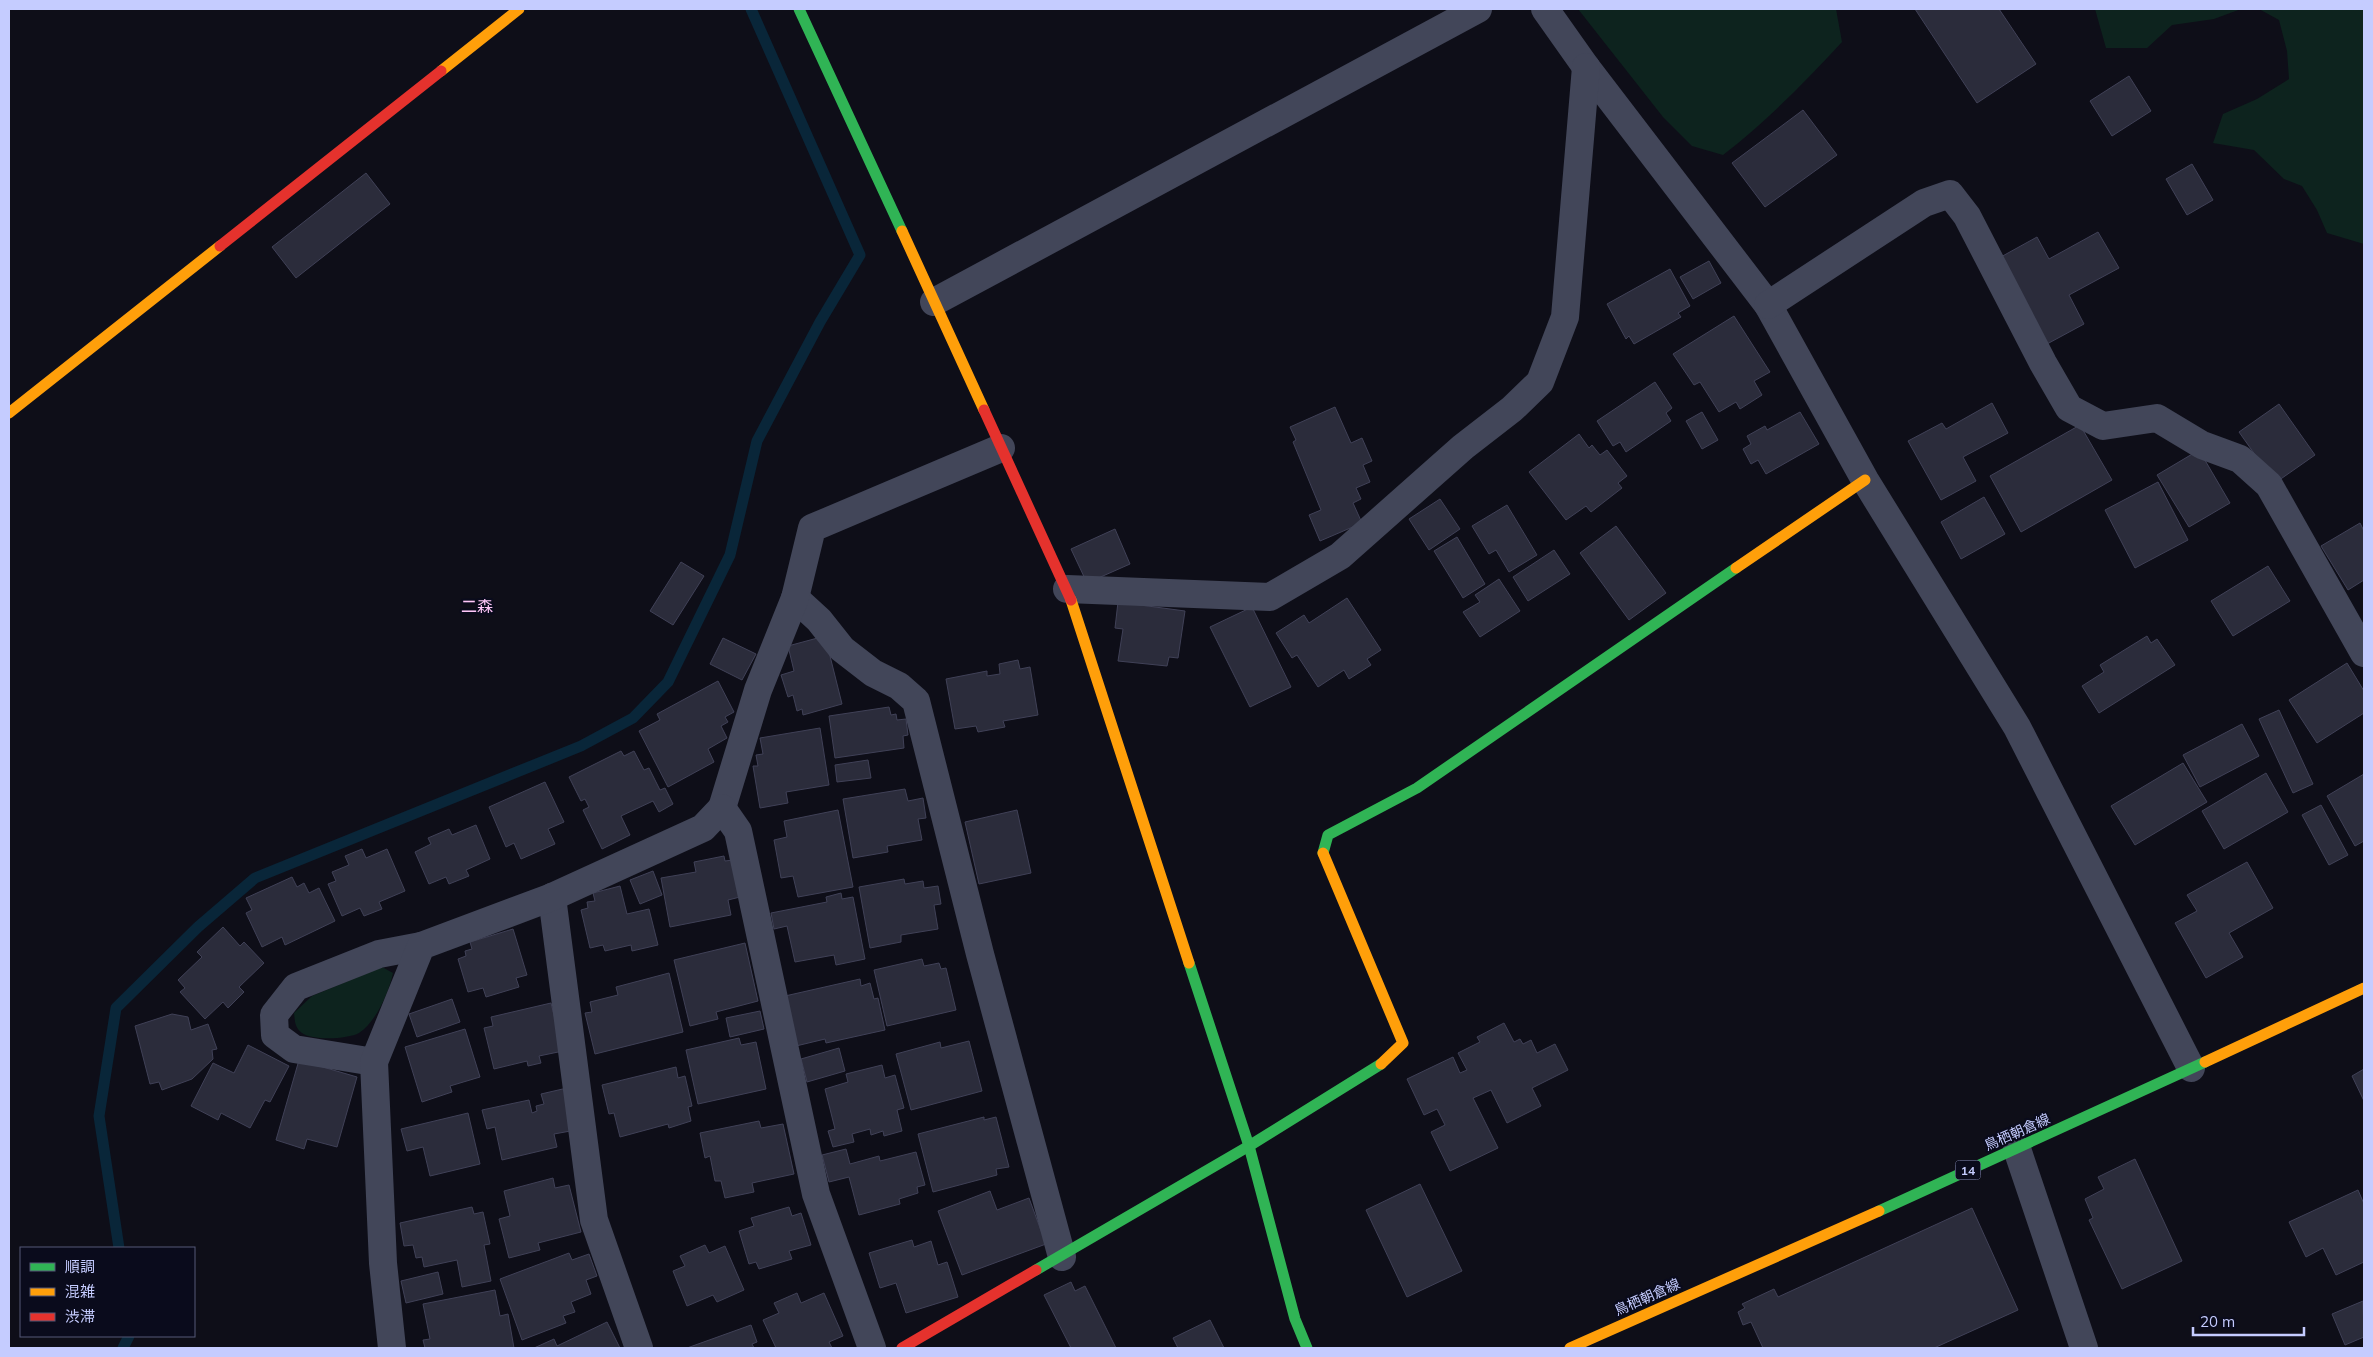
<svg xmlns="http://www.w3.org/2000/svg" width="2373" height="1357" font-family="Mulish,'Noto Sans JP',sans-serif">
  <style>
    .green { fill: #0d231e }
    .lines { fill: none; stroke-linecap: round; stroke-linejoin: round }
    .stream { stroke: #092639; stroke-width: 11 }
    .building { fill: #2b2c3b; stroke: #404157 }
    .street { stroke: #424659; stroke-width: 28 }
    .fast { stroke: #30b455; stroke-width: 11 }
    .slow { stroke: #ff9f0a; stroke-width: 11 }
    .jam { stroke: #e5322d; stroke-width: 11 }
    .labels { text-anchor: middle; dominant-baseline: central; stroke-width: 4.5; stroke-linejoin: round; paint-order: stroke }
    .shield { fill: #0a0b1c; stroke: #8d92bb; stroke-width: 1 }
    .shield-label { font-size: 12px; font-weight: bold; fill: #c5ccff }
    .street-label { font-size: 14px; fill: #c5ccff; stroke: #0a0b1c }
    .quarter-label { font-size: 16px; fill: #ffc7f8; stroke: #0a0b1c }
  </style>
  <rect width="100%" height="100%" fill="#0e0e18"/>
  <g class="green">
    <path d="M1578,9H1836L1842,42C1804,83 1767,121 1723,155L1692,146L1663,117Z"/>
    <polygon points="2095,9 2241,9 2214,19 2172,25 2147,48 2106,48"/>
    <polygon points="2259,9 2364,9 2364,244 2327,233 2317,210 2302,186 2284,179 2254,150 2213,143 2223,114 2257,99 2289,79 2287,51 2279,20"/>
    <path d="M382,967L393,973C389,992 376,1022 359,1033C348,1039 313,1041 302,1033C295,1028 295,1022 294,1013L312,996Z"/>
  </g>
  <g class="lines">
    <g class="stream">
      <polyline points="119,1248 99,1116 116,1008 198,927 255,878 581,746 633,718 668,682 730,555 757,441 820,322 860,255 751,9"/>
      <polyline points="123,1348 129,1336"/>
    </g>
  </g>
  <g class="building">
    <polygon points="1915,9 1999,9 2036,64 1977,103"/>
    <polygon points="2129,76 2151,111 2112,136 2090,101"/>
    <polygon points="1803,110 1837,155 1765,207 1732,163"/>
    <polygon points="2192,164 2213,200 2187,215 2166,179"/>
    <polygon points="366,173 390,204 296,278 272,247"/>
    <polygon points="2098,232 2119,268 2069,295 2084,324 2047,344 1999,258 2037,237 2049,259"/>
    <polygon points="1709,261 1721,283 1693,299 1680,277"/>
    <polygon points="1670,269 1690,306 1678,313 1681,317 1634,344 1629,336 1626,339 1607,304"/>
    <polygon points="1734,316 1770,372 1754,381 1762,395 1740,409 1736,402 1719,412 1700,382 1694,385 1673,354"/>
    <polygon points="1655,382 1672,408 1666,413 1671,421 1626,452 1620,442 1613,446 1597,421"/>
    <polygon points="1992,403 2008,433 1963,457 1976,481 1941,500 1908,441 1942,423 1946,429"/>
    <polygon points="2279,404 2315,455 2275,483 2239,432"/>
    <polygon points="1335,407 1351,443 1362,438 1372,461 1363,465 1370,482 1356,488 1361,499 1353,503 1362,523 1320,541 1309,515 1321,510 1293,442 1296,440 1290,427"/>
    <polygon points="1702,412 1718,440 1702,449 1686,421"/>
    <polygon points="1800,412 1819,444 1766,474 1758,460 1751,464 1743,449 1751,444 1747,436 1765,426 1767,430"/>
    <polygon points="2080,425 2112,480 2021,532 1990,476"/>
    <polygon points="1579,434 1589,448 1592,445 1600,455 1607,450 1627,476 1618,483 1622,488 1591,512 1586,506 1566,520 1529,472"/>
    <polygon points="2199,450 2230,503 2189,527 2157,475"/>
    <polygon points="2158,482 2188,540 2135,568 2105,510"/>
    <polygon points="1984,497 2005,534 1961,559 1941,522"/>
    <polygon points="1440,499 1460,529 1429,550 1409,519"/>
    <polygon points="1507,505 1537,555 1509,572 1496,550 1489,554 1472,526"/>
    <polygon points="2360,523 2364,531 2364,580 2348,590 2321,546"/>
    <polygon points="1616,526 1666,593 1629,620 1580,553"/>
    <polygon points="1115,529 1130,564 1087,583 1071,549"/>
    <polygon points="1457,537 1485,584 1463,598 1434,551"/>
    <polygon points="1554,550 1570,574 1528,601 1513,577"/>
    <polygon points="681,562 704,576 673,625 650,611"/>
    <polygon points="2268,566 2290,601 2233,636 2211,601"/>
    <polygon points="1499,579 1520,611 1480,637 1463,612 1480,602 1475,595"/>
    <polygon points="1347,598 1381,650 1367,659 1371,665 1349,679 1344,670 1318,687 1297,655 1292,658 1276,633 1304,615 1309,623"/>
    <polygon points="1118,602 1185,611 1178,658 1169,657 1167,666 1118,661 1123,629 1115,628"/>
    <polygon points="1252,607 1291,687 1250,707 1210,627"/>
    <polygon points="825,636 842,704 803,715 802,709 797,711 793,695 788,697 781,675 794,671 788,646"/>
    <polygon points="2147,636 2151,643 2157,639 2175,665 2099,713 2082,686 2104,672 2100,665"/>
    <polygon points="723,638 756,654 742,680 710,664"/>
    <polygon points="1018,660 1020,669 1030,667 1038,715 1003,721 1005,727 978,732 976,726 955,729 946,679 987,671 987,676 1000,674 999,664"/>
    <polygon points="2347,663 2364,691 2364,713 2317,743 2289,700"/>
    <polygon points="718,681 734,712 725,717 728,722 721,726 727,738 708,749 714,762 668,787 639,731 660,720 657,714"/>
    <polygon points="889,707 891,715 896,714 897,720 906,719 908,735 903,736 904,748 835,758 829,716"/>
    <polygon points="2279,710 2313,784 2293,793 2259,719"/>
    <polygon points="2242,724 2259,756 2200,787 2183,755"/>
    <polygon points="820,728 829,785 786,792 788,803 760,808 753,766 758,766 756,755 763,754 760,738"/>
    <polygon points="621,751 624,756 634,751 644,770 649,768 660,790 665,788 673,804 659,812 653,801 621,816 630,835 602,849 583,810 589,807 585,799 581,801 569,777"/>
    <polygon points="868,760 871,778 837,782 835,765"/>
    <polygon points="2183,763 2207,802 2135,845 2111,806"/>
    <polygon points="2266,773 2288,812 2224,849 2202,811"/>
    <polygon points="2364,774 2364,841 2355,846 2327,796"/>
    <polygon points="545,782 564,822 548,829 555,844 521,859 514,843 506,847 489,807"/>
    <polygon points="905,789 908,801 923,798 926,818 918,819 922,840 887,846 888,852 853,858 843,799"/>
    <polygon points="2321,805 2348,855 2329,865 2302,815"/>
    <polygon points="838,810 853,887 798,897 793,876 781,878 774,840 787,837 784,821"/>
    <polygon points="1017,810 1031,873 979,884 965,822"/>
    <polygon points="476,825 490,859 466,870 469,876 449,884 446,877 429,884 415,852 431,844 428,838 449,829 452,835"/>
    <polygon points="362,849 366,858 387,849 405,891 379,902 382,909 364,916 360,908 342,916 328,884 336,881 332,872 349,865 345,856"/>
    <polygon points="724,856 725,861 733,860 740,897 728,900 731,915 670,927 661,878 696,872 694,862"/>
    <polygon points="2247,862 2273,908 2229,933 2243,957 2206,978 2175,923 2197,911 2187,895"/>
    <polygon points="653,871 662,895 640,904 630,880"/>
    <polygon points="292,877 297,887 304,883 309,893 319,888 335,921 285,945 282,937 262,947 246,913 252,910 246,898"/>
    <polygon points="904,879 905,884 923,881 924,888 938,886 941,904 934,905 938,929 901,935 901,942 870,948 859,887"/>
    <polygon points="620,886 627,914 649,909 658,945 632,951 631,945 605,951 603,945 590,948 581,910 588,908 587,902 595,901 593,893"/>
    <polygon points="841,893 842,899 853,897 865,959 836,965 834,955 795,962 787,926 774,929 771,913 827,902 826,897"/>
    <polygon points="223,927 240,946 244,942 264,963 239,987 244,992 228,1008 223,1002 205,1019 180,992 185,988 178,980 202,957 197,952"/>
    <polygon points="513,929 527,975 516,978 519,987 486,997 483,988 468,992 458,959 466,956 465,951 472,949 470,942"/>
    <polygon points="745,943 758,1001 716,1012 718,1019 690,1026 674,960"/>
    <polygon points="922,959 924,966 939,963 941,969 946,968 956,1010 887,1026 874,970"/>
    <polygon points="669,973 683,1032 595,1054 585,1013 592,1012 590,1002 618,995 616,987"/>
    <polygon points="860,979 861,986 870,983 874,999 878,998 885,1030 826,1043 825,1039 796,1046 785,996"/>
    <polygon points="452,999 460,1022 417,1037 409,1014"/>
    <polygon points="551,1003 563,1051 539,1056 541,1063 528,1066 527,1061 494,1069 484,1028 493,1026 491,1017"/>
    <polygon points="760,1011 764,1029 730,1037 726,1018"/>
    <polygon points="172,1014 188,1017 191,1030 208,1024 217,1049 212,1050 213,1059 192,1079 162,1090 159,1082 150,1084 135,1026"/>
    <polygon points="1504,1023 1514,1042 1520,1039 1523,1044 1531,1040 1537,1053 1555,1044 1568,1070 1532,1088 1541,1106 1507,1123 1491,1090 1473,1098 1498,1148 1450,1171 1431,1132 1445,1125 1437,1109 1424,1115 1407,1079 1453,1057 1460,1073 1467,1070 1458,1053 1480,1042 1477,1037"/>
    <polygon points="465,1029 480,1077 450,1086 452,1092 422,1102 405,1047"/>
    <polygon points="739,1038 741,1045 756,1042 766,1089 698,1104 686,1050"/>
    <polygon points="969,1041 982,1091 911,1110 896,1054 940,1042 941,1048"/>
    <polygon points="248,1045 289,1066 270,1102 265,1100 250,1128 221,1113 218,1120 191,1106 213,1063 234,1073"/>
    <polygon points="839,1048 845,1071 807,1082 801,1059"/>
    <polygon points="299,1060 357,1077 337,1147 307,1139 304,1149 276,1140"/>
    <polygon points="882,1065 885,1078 895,1075 904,1108 897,1110 902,1131 884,1136 883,1131 871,1135 870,1129 852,1134 854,1142 833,1147 828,1131 835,1129 825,1089 848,1082 846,1074"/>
    <polygon points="676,1067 678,1078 685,1076 692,1106 688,1107 691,1121 669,1128 668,1124 620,1137 614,1113 609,1114 602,1085"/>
    <polygon points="2364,1069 2364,1101 2352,1076"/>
    <polygon points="567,1088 576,1130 554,1134 557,1147 502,1160 495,1127 487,1129 482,1110 529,1100 532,1113 537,1111 536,1106 544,1104 541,1094"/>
    <polygon points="468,1113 480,1164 430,1176 423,1147 407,1151 401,1129"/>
    <polygon points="984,1117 984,1120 996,1117 1009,1167 996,1169 997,1175 933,1192 918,1134"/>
    <polygon points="759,1121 761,1128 783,1124 794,1174 752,1183 754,1192 725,1198 721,1181 715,1181 710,1156 705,1158 700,1133"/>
    <polygon points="846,1149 850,1164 879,1156 880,1161 916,1152 925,1185 917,1187 918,1193 899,1199 900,1204 859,1215 849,1177 829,1182 822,1155"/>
    <polygon points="2135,1159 2182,1261 2122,1289 2089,1220 2093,1218 2085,1199 2104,1189 2098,1177"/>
    <polygon points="553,1178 555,1188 569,1185 581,1232 538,1243 540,1250 509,1258 499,1219 510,1216 504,1191"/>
    <polygon points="1420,1184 1462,1271 1407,1297 1366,1210"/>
    <polygon points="2358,1190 2364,1204 2364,1262 2336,1275 2323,1248 2306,1257 2289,1222"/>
    <polygon points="990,1191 997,1210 1029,1198 1046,1244 962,1275 938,1211"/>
    <polygon points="472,1207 474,1214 483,1212 490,1244 484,1245 491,1281 462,1287 457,1260 424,1267 422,1257 416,1258 413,1245 404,1246 400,1223"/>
    <polygon points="789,1207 792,1216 801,1213 811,1245 789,1251 792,1259 759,1269 756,1262 749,1264 739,1231 754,1226 751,1218"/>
    <polygon points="1972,1208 2018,1310 1934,1348 1763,1348 1751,1322 1743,1325 1738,1312 1745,1308 1742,1304 1774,1289 1778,1297"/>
    <polygon points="912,1240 914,1247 931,1241 938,1265 947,1262 958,1297 906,1313 896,1283 880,1288 869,1253"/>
    <polygon points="705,1245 709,1253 725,1246 744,1290 717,1302 713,1295 687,1306 673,1271 685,1266 680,1256"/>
    <polygon points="569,1253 572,1260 589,1254 597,1276 586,1280 591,1294 571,1302 575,1312 563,1316 566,1323 522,1340 500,1279"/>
    <polygon points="438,1272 443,1294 406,1303 401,1281"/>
    <polygon points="1071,1282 1075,1291 1085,1286 1116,1348 1071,1348 1044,1295"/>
    <polygon points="495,1290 500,1316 508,1314 514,1348 425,1348 423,1340 430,1339 423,1304"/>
    <polygon points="797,1293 801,1303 824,1293 843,1336 829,1342 832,1348 776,1348 763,1320 779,1313 774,1303"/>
    <polygon points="2363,1301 2364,1337 2345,1345 2332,1314"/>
    <polygon points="1210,1320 1224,1348 1178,1348 1173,1338"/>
    <polygon points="607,1322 620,1348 534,1348 554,1339 557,1346"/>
    <polygon points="751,1325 757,1342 752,1344 754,1348 687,1348"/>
  </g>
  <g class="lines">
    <g class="street">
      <polyline points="1545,9 1586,67 1768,305 1865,480 2017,727 2191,1068"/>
      <polyline points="934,302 1478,9"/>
      <polyline points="1768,305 1924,203 1950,194 1967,216 2043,363 2069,408 2103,426 2157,418 2202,445 2240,459 2269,485 2364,653"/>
      <polyline points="1067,589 1270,597 1340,556 1463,447 1512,409 1540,382 1565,317 1586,67"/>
      <polyline points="795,598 819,620 842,649 873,673 899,686 916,701 980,954 1062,1257"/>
      <polyline points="722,808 758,690 795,598 812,528 1001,448"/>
      <polyline points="552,897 594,1220 639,1348"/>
      <polyline points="374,1062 294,1049 275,1035 274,1015 296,987 379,954 421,946"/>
      <polyline points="2017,1149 2084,1348"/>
      <polyline points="392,1348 383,1263 374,1062 421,946 552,897 703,828 722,808 738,831 816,1194 872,1348"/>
    </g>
    <g class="fast">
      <polyline points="799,9 902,231"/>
      <polyline points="1323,853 1328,835 1417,788 1736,568"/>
      <polyline points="1189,963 1249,1146 1295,1319 1307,1348"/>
      <polyline points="1879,1211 2205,1062"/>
      <polyline points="1036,1270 1249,1146 1381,1064"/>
    </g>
    <g class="slow">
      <polyline points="441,71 519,9"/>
      <polyline points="902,231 984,410"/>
      <polyline points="9,413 220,246"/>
      <polyline points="1736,568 1865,480"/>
      <polyline points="1071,600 1189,963"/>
      <polyline points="1323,853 1403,1043 1381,1064"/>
      <polyline points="2205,1062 2364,988"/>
      <polyline points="1570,1348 1879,1211"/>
    </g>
    <g class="jam">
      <polyline points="220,246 441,71"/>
      <polyline points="984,410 1071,600"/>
      <polyline points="902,1348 1036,1270"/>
    </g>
  </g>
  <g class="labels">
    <rect class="shield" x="1955.5" y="1160.5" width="25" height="19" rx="4"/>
    <g class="shield-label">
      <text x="1968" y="1170">14</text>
    </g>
    <g class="street-label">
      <text transform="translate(2017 1132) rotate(-24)">鳥栖朝倉線</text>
      <text transform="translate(1647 1297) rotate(-24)">鳥栖朝倉線</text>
    </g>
    <g class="quarter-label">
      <text x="477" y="606">二森</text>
    </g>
  </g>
  <rect width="2373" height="1357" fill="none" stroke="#c5ccff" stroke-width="20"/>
  <rect x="20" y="1247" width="175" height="90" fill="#0a0b1c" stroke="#555877"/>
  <rect x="30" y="1263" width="25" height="8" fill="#30b455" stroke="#555877"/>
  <text x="65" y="1272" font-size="15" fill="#c5ccff">順調</text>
  <rect x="30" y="1288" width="25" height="8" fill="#ff9f0a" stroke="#555877"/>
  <text x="65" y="1297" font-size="15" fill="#c5ccff">混雑</text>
  <rect x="30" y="1313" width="25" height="8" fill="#e5322d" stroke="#555877"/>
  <text x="65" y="1322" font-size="15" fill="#c5ccff">渋滞</text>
  <path d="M2193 1327v8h111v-8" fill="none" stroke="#c5ccff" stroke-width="2.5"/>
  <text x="2200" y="1327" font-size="15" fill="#c5ccff" stroke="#0a0b1c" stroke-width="4" paint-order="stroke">20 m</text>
</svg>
